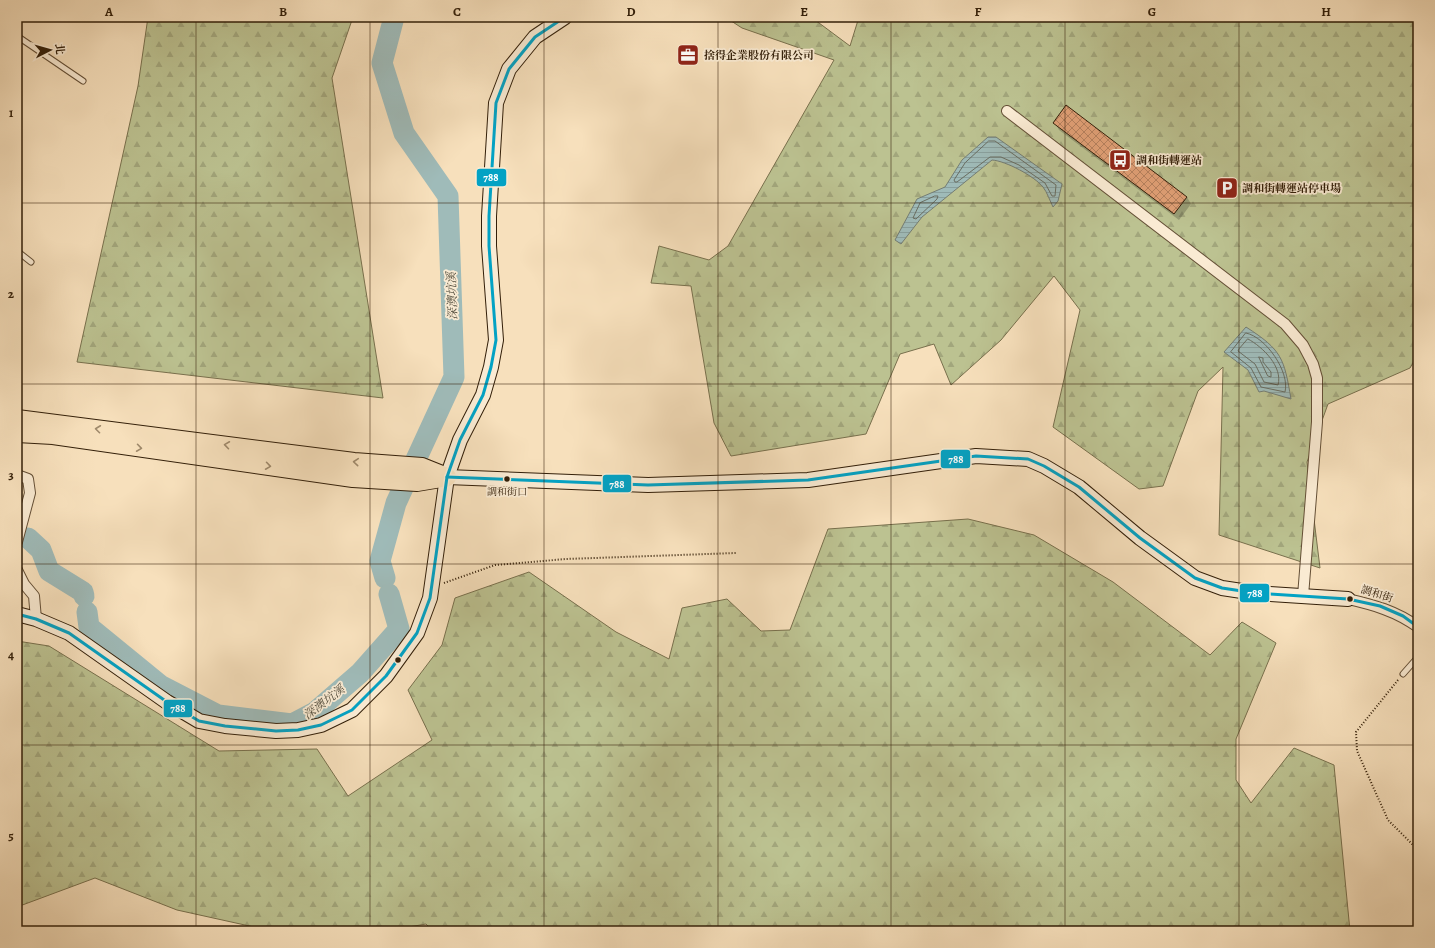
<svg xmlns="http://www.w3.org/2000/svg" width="1435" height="948" font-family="Alegreya,'Noto Serif TC',serif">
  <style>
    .forest { fill: url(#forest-firs); stroke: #78704d }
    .water { fill: url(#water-rules); stroke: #747d73 }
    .shadow { fill: #0003 }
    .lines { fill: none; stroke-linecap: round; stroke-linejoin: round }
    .shore { stroke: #696d61; stroke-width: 1 }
    .river { stroke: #9fbbb9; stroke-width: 21 }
    .building { fill: url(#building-cross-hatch); stroke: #331f09 }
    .lane-casing { stroke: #644f36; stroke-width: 7 }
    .street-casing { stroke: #644f36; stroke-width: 12 }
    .secondary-casing { stroke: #331f09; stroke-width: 16 }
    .highway-casing { stroke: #331f09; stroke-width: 20 }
    .path { stroke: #331f09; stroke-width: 2; stroke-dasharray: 1 2; stroke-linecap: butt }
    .lane { stroke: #faebd3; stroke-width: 5 }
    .street { stroke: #faebd3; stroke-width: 10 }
    .secondary { stroke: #faebd3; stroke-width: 14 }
    .highway { stroke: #f7e0bc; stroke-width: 18 }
    .bus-1-casing { stroke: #faebd3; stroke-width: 6 }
    .bus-1 { stroke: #03a2c4; stroke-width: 3 }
    .oneway { stroke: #9f896b }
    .grid { fill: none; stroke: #331f09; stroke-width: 1; stroke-opacity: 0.55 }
    .bus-dot { fill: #331f09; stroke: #faebd3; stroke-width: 1.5 }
    .labels { text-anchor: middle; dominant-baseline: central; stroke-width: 3.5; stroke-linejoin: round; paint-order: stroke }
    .bus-label { font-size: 10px; fill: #331f09; stroke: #faebd3 }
    .poi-label { font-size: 11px; font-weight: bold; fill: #331f09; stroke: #faebd3; text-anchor: start }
    .street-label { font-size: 11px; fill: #331f09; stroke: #faebd3 }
    .water-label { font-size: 12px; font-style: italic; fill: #534e3e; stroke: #faebd3 }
    .line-badge { stroke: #faebd3; stroke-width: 1.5 }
    .badge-label { font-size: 11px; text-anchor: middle; font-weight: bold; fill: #fff }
    .neatline { fill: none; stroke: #331f09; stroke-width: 1.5 }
    .grid-label { font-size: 13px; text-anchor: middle; font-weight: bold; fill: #331f09 }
  </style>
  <defs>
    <pattern id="forest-firs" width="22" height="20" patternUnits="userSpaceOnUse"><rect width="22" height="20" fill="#bcc291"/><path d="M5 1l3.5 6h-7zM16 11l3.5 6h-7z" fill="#a2a67c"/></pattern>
    <pattern id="water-rules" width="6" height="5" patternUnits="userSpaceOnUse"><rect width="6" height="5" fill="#9fbbb9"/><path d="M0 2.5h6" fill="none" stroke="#89a09e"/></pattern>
    <pattern id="building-cross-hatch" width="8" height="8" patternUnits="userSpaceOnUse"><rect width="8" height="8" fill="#df9e74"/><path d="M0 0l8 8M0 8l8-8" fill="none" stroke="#b5805d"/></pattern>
  </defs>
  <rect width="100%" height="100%" fill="#f7e0bc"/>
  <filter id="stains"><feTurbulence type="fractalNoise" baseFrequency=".005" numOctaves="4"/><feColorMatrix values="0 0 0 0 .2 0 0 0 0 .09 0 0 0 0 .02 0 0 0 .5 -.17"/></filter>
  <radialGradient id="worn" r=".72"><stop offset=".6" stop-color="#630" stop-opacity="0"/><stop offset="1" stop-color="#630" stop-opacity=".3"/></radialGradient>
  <g class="forest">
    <polygon points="148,17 353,17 332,78 383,398 77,362 138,86"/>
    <polygon points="725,17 811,17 850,46 859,17 1418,17 1418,355 1410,368 1328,404 1307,462 1320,568 1219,535 1223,367 1198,391 1163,486 1139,489 1053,427 1080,310 1054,276 1001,340 951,385 934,344 900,354 866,434 731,456 714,423 691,286 651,283 659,246 709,260 728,246 834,60 742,28"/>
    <polygon points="968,519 1034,535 1113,582 1210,655 1242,622 1276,643 1236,739 1236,780 1251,803 1294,748 1334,765 1350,931 433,931 426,924 386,931 272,931 177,910 95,878 17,907 17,641 49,646 219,751 317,749 348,796 432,740 408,690 442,645 455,598 529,572 616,632 669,659 682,608 727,599 761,631 790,630 828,529"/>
  </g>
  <g class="water">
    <path d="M988,137H996L1062,184L1058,201L1053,207C1050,201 1047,192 1043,187C1034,176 1006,161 992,160L922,217L901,244L895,240L917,199L945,187L962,160Z"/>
    <path d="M1246,327C1282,350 1284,358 1291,399L1264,391L1259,392L1248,370L1224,352Z"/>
  </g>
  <polygon class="shadow" points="1055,123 1187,197 1191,204 1179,220 1059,130"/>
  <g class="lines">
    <g class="shore">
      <polygon points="989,141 995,141 1056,185 1055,196 1052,196 1045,183 1019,165 1001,157 990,157 957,182 955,182 954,180 965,163"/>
      <polygon points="935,196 938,196 937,199 916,219 913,218 920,203"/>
      <path d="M1246,333C1266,337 1290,372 1285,392L1261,387L1251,368L1231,352Z"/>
      <path d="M1248,339C1263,347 1283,367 1278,385L1264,382L1255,364L1238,351L1239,349Z"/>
      <polygon points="1259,357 1263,358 1263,362 1271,372 1271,377 1268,376"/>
    </g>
    <g class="river">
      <polyline points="28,538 41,550 49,571 83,592 84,596"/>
      <polyline points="385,578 380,561 396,503 454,377 448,196 404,133 382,63 394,17"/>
      <polyline points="87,612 89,627 160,685 218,715 292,724 315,712 360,673 399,629 389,594"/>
    </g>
  </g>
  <polygon class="building" points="1066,105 1187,197 1174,214 1053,123"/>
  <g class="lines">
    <g class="lane-casing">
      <g id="lane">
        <polyline points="17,36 83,81"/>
        <polyline points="17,251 31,262"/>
        <polyline points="1403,674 1418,657"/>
      </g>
    </g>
    <g class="street-casing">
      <g id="street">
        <polyline points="1007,111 1285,324 1303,345 1313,364 1317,378 1317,422 1303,596"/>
        <polyline points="17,475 28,479 30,493 17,542"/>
        <polyline points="17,570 24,584 34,596 36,619"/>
        <path d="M1348,599C1374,605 1396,611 1418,627"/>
      </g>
    </g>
    <g class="secondary-casing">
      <g id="secondary">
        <polyline points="447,477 648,485 808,480 976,456 1028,459 1044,466 1079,487 1140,538 1195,578 1222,588 1255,593 1348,599"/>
        <polyline points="17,614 36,619 69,633 167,702 199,721 225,726 276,731 298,730 321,725 352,710 386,676 417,633 430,598 447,477 460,440 483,395 491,367 496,340 489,246 489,216 496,103 509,69 535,37 565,17"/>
      </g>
    </g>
    <g class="highway-casing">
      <g id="highway">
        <polyline points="17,419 354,462 422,467 447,477"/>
        <polyline points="17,433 53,435 353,478 417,482 447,477"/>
      </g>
    </g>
    <g class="path">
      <polyline points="444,583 495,565 566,559 736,553"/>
      <polyline points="1398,680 1356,732 1357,751 1388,820 1418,850"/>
    </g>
    <use href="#lane" class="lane"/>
    <use href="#street" class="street"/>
    <use href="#secondary" class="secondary"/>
    <use href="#highway" class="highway"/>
    <g class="bus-1-casing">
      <g id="bus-1">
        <polyline points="447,477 648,485 808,480 976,456 1028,459 1044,466 1079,487 1140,538 1195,578 1222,588 1255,593 1348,599 1380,606 1403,616 1418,627"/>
        <polyline points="17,614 36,619 69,633 167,702 199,721 225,726 276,731 298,730 321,725 352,710 386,676 417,633 430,598 447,477 460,440 483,395 491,367 496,340 489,246 489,216 496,103 509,69 535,37 565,17"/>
      </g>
    </g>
    <use href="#bus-1" class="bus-1"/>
  </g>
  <defs><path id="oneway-chevron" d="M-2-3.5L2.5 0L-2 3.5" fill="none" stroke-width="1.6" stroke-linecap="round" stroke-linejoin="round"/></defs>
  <g class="oneway">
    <use href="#oneway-chevron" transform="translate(98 429) rotate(-173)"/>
    <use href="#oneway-chevron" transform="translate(227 445) rotate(-172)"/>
    <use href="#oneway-chevron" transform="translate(139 448) rotate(8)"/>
    <use href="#oneway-chevron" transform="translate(356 462) rotate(-175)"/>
    <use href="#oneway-chevron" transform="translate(268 466) rotate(8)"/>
  </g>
  <path class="grid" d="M196,17V931M370,17V931M544,17V931M718,17V931M891,17V931M1065,17V931M1239,17V931M17,203H1418M17,384H1418M17,564H1418M17,745H1418"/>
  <defs>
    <g id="office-square" transform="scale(1.15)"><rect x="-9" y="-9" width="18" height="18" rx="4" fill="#8f2418" stroke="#faebd3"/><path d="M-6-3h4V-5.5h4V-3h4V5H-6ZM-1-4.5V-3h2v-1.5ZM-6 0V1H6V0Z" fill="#fff"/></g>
    <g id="bus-square" transform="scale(1.15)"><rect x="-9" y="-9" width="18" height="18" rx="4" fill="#8f2418" stroke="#faebd3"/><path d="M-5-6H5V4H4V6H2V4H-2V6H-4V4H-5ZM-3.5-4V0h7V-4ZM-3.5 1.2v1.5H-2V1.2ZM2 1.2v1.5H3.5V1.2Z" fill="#fff"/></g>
    <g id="parking-square" transform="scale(1.15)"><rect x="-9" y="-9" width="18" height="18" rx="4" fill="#8f2418" stroke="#faebd3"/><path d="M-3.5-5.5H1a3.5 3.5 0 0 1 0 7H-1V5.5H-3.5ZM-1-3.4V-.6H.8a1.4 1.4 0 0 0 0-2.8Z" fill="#fff"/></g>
  </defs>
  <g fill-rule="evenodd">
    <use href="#office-square" x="688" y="55"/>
    <use href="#bus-square" x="1120" y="160"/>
    <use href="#parking-square" x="1227" y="188"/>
  </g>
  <g class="bus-dot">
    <circle cx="507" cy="479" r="3.5"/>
    <circle cx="1350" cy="599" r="3.5"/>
    <circle cx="398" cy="660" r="3.5"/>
  </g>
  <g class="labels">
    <g class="bus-label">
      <text x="507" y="491">調和街口</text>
    </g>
    <g class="poi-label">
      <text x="704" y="55">捨得企業股份有限公司</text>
      <text x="1136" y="160">調和街轉運站</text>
      <text x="1242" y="188">調和街轉運站停車場</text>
    </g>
    <g class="street-label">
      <text transform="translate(1377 594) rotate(17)">調和街</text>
    </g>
    <g class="water-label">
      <text transform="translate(452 296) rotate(-92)">深澳坑溪</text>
      <text transform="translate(324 702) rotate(-37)">深澳坑溪</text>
    </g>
  </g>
  <g class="line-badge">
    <rect x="476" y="168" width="31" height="19" rx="4" fill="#03a2c4"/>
    <rect x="940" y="449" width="31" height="20" rx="4" fill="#03a2c4"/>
    <rect x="602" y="474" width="30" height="19" rx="4" fill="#03a2c4"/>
    <rect x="1239" y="583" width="31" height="20" rx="4" fill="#03a2c4"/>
    <rect x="163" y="699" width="30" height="19" rx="4" fill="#03a2c4"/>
  </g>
  <g class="badge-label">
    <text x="491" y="181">788</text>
    <text x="956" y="463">788</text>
    <text x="617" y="488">788</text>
    <text x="1255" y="597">788</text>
    <text x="178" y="712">788</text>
  </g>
  <rect width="1435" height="948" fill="none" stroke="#f7e0bc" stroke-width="44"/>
  <g transform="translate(50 50) rotate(84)" stroke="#faebd3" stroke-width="3" paint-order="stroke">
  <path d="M0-3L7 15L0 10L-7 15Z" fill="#331f09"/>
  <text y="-6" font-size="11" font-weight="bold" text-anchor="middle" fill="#331f09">北</text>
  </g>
  <rect x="22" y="22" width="1391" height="904" class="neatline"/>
  <g class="grid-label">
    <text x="109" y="16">A</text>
    <text x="283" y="16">B</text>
    <text x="457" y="16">C</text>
    <text x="631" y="16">D</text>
    <text x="804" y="16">E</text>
    <text x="978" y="16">F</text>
    <text x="1152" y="16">G</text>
    <text x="1326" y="16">H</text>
    <text x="11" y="117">1</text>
    <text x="11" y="298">2</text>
    <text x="11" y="479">3</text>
    <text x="11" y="659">4</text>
    <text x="11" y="840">5</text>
  </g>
  <rect width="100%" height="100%" filter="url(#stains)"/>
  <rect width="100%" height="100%" fill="url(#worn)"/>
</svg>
